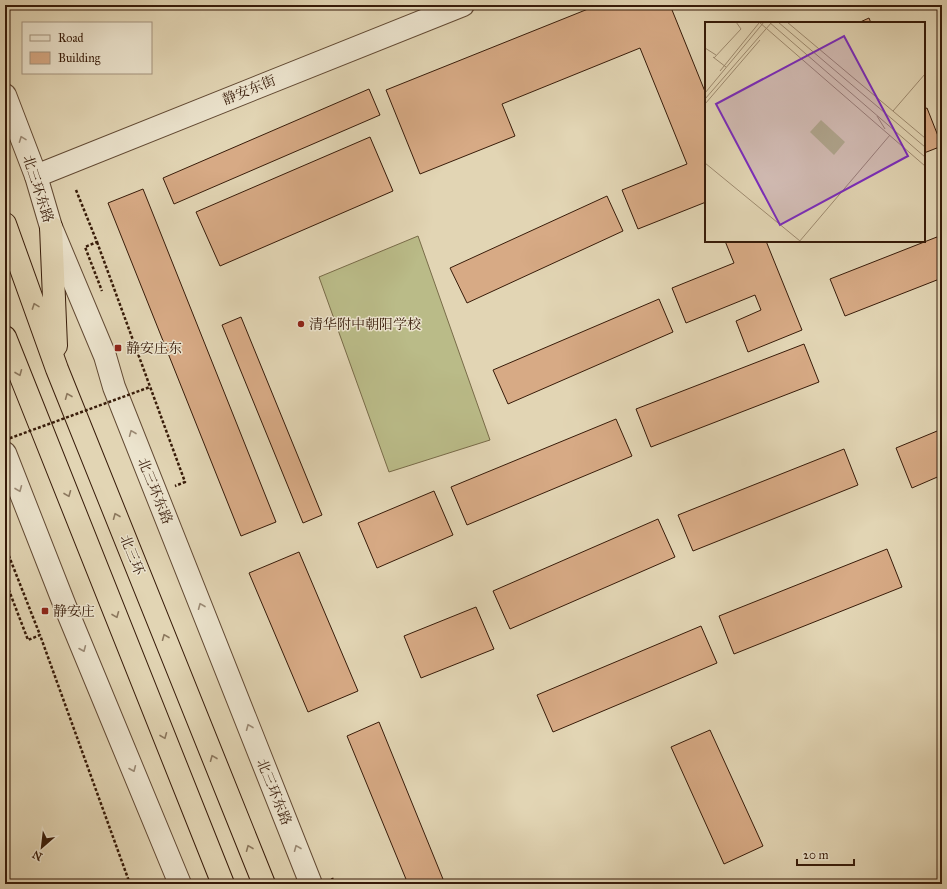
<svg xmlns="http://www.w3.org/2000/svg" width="947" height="889" font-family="'IM FELL Great Primer','Noto Serif SC',serif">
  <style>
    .pitch { fill: #babb88; stroke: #786b48 }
    .building { fill: #d7aa85; stroke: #371b09 }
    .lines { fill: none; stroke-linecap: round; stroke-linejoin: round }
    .tertiary-casing { stroke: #624a34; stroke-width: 24 }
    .trunk-casing { stroke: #371b09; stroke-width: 24 }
    .path { stroke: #371b09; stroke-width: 2.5; stroke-dasharray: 3 2; stroke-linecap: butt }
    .tertiary { stroke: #ece4ce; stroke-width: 22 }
    .trunk { stroke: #e2d5b4; stroke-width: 22 }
    .path-bridge { stroke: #371b09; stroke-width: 2.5; stroke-dasharray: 3 2; stroke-linecap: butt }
    .oneway { stroke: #9b8a75 }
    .oneway2 { stroke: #8c785e }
    .poi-dot { fill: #8f2418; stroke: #ece4ce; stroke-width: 1.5 }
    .labels { text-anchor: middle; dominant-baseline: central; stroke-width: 3; stroke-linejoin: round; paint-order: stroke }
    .street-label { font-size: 14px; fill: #371b09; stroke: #ece4ce }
    .poi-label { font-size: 14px; fill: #371b09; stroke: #ece4ce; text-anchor: start }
    .inset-road { fill: none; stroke: #9e8b70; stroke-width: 1 }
    .view { fill: #7b2cbf; fill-opacity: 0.15; stroke: #7b2cbf; stroke-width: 2 }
    .inset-edge { fill: none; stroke: #371b09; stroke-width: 2 }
  </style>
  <rect width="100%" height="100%" fill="#e2d5b4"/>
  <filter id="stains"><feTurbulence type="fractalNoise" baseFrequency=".005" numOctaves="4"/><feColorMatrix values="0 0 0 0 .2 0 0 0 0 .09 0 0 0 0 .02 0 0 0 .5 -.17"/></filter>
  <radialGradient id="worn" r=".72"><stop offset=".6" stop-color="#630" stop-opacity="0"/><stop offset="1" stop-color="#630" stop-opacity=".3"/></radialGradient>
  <polygon class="pitch" points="418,236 490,440 389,472 319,277"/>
  <g class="building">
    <polygon points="598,5 670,5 706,94 706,202 638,229 622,190 687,164 640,48 502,104 515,136 420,174 386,90"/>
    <polygon points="869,18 871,23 858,23"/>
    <polygon points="369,89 380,115 174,204 163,178"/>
    <polygon points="927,108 942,146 924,153 924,109"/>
    <polygon points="370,137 393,191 220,266 196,212"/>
    <polygon points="143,189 276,522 241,536 108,203"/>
    <polygon points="607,196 623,231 467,303 450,268"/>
    <polygon points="942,235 942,278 845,316 830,279"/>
    <polygon points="725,241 766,241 802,330 748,352 736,321 761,310 755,295 686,323 672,288 734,263"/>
    <polygon points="659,299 673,332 508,404 493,370"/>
    <polygon points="241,317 322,515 303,523 222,325"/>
    <polygon points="804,344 819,382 651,447 636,409"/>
    <polygon points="616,419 632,456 467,525 451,487"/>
    <polygon points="942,429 942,475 912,488 896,448"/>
    <polygon points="844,449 858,485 693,551 678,515"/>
    <polygon points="434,491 453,535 377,568 358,523"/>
    <polygon points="658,519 675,557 510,629 493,591"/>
    <polygon points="887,549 902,587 734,654 719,616"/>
    <polygon points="299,552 358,691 308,712 249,573"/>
    <polygon points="476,607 494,649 421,678 404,636"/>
    <polygon points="701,626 717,663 553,732 537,695"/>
    <polygon points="379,722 445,884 408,884 347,736"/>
    <polygon points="710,730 763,846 724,864 671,747"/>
  </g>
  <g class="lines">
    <g class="tertiary-casing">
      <g id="tertiary">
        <polyline points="5,95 36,176 51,227 105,356 114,387 311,884"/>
        <polyline points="36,176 463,5"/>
        <polyline points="5,453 65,606 180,884"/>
      </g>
    </g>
    <g class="trunk-casing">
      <g id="trunk">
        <polyline points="5,224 57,369 264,884"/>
        <polyline points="51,227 56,346"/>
        <polyline points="5,337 223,884"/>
      </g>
    </g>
    <g class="path">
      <polyline points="76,190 97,242 85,247 102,291"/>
      <polyline points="97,242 185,482 175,486"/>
      <polyline points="5,546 40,635"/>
      <polyline points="5,580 28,640 40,635 130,884"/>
      <polyline points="332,878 334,884"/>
    </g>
    <use href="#tertiary" class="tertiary"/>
    <use href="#trunk" class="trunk"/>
    <polyline class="path-bridge" points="5,440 150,387"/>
  </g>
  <defs><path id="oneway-chevron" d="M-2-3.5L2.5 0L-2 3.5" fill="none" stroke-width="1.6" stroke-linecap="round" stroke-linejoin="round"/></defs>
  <g class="oneway">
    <use href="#oneway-chevron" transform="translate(22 139) rotate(-111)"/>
    <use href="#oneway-chevron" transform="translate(132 433) rotate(-112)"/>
    <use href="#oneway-chevron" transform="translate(19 489) rotate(68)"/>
    <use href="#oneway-chevron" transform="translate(201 606) rotate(-112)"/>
    <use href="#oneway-chevron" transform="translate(83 649) rotate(67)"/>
    <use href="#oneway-chevron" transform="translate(249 727) rotate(-112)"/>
    <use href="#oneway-chevron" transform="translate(133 769) rotate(67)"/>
    <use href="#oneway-chevron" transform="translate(297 848) rotate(-112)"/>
  </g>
  <g class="oneway2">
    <use href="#oneway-chevron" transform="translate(35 306) rotate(-110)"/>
    <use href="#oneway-chevron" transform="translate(19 373) rotate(68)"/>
    <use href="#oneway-chevron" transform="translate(68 396) rotate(-112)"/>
    <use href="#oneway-chevron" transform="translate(68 494) rotate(68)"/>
    <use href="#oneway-chevron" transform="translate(116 516) rotate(-112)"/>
    <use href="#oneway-chevron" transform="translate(116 615) rotate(68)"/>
    <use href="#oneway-chevron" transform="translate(165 637) rotate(-112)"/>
    <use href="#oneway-chevron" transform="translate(164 736) rotate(68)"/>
    <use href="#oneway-chevron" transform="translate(213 758) rotate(-112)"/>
    <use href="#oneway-chevron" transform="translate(249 848) rotate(-112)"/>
  </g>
  <g class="poi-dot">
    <circle cx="301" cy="324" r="4"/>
    <rect x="114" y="344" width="8" height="8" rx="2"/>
    <rect x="41" y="607" width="8" height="8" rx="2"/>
  </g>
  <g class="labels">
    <g class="street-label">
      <text transform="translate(249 90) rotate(-22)">静安东街</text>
      <text transform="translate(38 189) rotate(72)">北三环东路</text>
      <text transform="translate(155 491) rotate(68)">北三环东路</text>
      <text transform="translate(132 555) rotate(68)">北三环</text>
      <text transform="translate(274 792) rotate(68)">北三环东路</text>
    </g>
    <g class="poi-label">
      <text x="309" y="324">清华附中朝阳学校</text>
      <text x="126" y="348">静安庄东</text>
      <text x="53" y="611">静安庄</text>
    </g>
  </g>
  <g transform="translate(705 22)">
    <rect width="220" height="220" fill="#e2d5b4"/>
    <path d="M116,98L140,120L129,133L105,110Z" fill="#babb88"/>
    <path class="inset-road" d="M54,0L220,144M64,0L220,135M73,0L220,125M82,0L220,116M0,26L11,33M8,35L21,45M9,36L36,7L31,0M15,49L54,1M0,71L59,0M0,77L67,0M0,82L55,18M188,89L220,52M172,94L180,107M0,141L95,219M94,220L185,113"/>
    <path class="view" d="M139,14L203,134L75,203L11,82Z"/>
    <rect width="220" height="220" class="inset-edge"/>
  </g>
  <rect width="947" height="889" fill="none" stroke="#e2d5b4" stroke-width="20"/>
  <rect x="6" y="6" width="935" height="877" fill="none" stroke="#371b09" stroke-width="2"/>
  <rect x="10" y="10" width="927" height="869" fill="none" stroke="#371b09"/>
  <rect x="22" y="22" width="130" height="52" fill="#ece4ce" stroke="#a4947f"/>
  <rect x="30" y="35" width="20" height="6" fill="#ece4ce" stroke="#a4947f"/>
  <text x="58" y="42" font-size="12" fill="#371b09">Road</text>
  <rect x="30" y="52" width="20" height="12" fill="#d7aa85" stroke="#a4947f"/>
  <text x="58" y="62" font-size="12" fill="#371b09">Building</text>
  <g transform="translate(42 847) rotate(208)" stroke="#ece4ce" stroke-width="3" paint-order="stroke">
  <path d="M0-3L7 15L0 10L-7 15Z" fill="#371b09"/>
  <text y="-6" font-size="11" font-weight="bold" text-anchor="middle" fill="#371b09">N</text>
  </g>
  <path d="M797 859v6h57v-6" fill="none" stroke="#371b09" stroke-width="2"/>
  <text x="803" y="859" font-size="12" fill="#371b09" stroke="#ece4ce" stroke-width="3" paint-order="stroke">20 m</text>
  <rect width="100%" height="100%" filter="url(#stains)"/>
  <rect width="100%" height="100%" fill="url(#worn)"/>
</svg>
